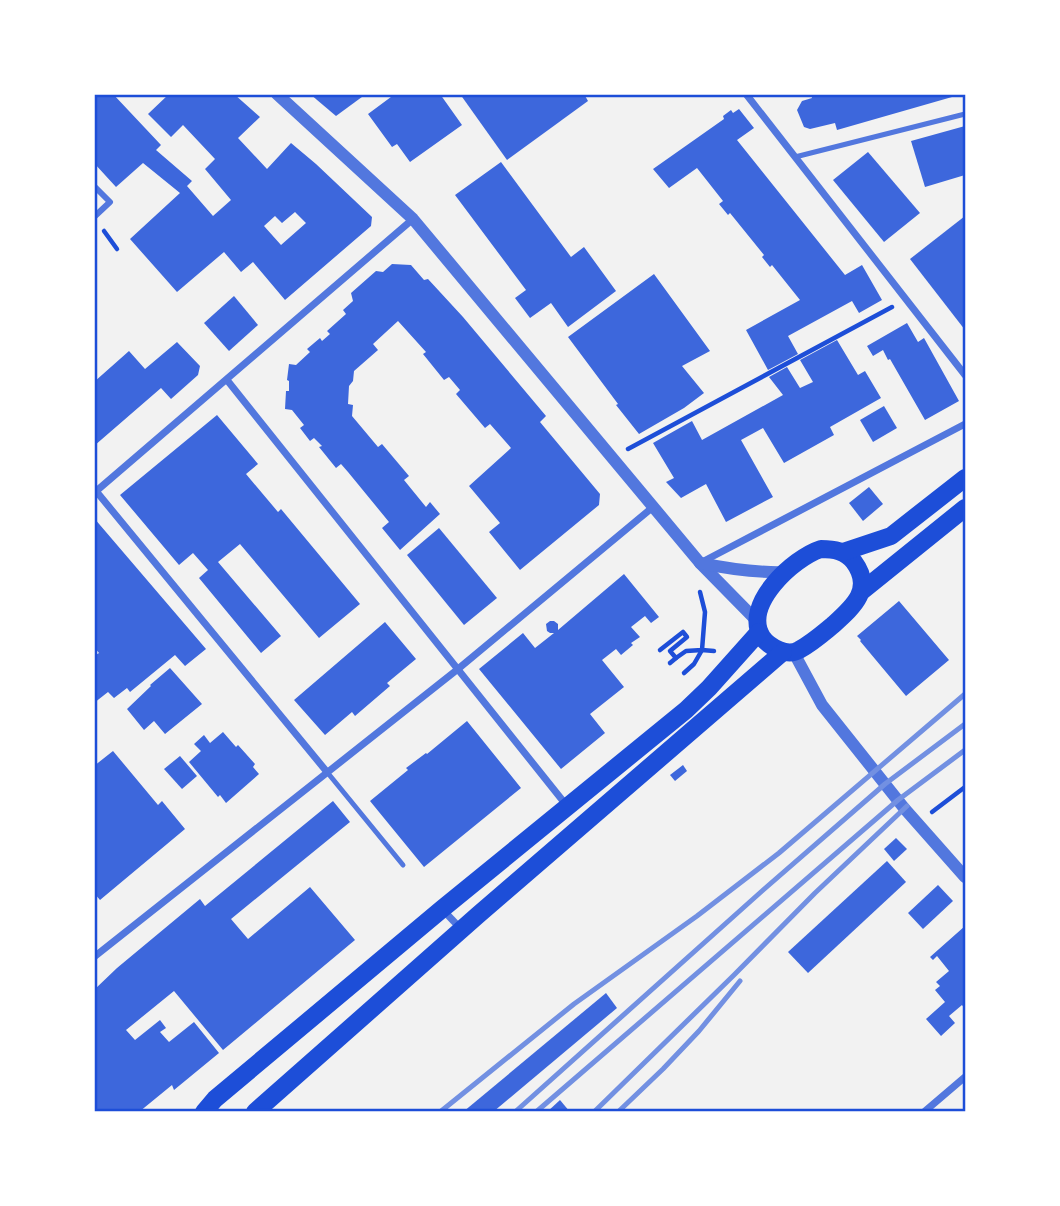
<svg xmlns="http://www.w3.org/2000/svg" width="1060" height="1206" font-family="'IBM Plex Sans',sans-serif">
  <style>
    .building { fill: #3d67dc; fill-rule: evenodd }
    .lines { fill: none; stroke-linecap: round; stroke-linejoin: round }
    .path { stroke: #1d4ed8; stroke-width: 4.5 }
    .service { stroke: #5277de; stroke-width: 5 }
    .pedestrian { stroke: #5277de; stroke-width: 6 }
    .minor { stroke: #5277de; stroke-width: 7 }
    .tertiary { stroke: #5277de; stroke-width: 12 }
    .primary { stroke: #1d4ed8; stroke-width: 18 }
    .rail { stroke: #7290e2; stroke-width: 5 }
    .neatline { fill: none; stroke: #1d4ed8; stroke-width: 2.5 }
  </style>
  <rect width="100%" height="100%" fill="#f2f2f2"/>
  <g class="building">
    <path d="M94,94H113L161,145L156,150L192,181L187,186L213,216L231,200L205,169L215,159L183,125L171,137L148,114L169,94H234L260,117L238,138L267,169L291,143L316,164L372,217L371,226L285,300L253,262L241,272L224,252L177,292L130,239L180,193L143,163L116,187L94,163ZM295,212L306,223L281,245L264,226L275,216L282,223Z"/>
    <polygon points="310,94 366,94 336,116"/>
    <polygon points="395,94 440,94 462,125 410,162 397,144 392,147 368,114"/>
    <polygon points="460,94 584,94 588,101 507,160"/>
    <polygon points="811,94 959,94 959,95 837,130 835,123 810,129 804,127 797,110 802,101 812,98"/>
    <polygon points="739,109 754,128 737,140 845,275 862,265 882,300 859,313 852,301 788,336 798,354 768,370 746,330 800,300 772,265 770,267 762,257 764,255 730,213 728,215 719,204 723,201 697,168 669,188 653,169 724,119 723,116 731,110 733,113"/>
    <polygon points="965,126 965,175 925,187 911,141"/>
    <polygon points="868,152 920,213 884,242 833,180"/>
    <polygon points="501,162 571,257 584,247 616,291 568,327 551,303 530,318 515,298 526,290 455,195"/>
    <polygon points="965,216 965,330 910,259"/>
    <polygon points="392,264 411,265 424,280 428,279 463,317 546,416 540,422 600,494 599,505 520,570 489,532 500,523 469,486 511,448 490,424 485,428 456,394 460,390 449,377 444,380 423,354 426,352 398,321 373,344 378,350 354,371 353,381 349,386 348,404 353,405 352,416 378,447 382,444 409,476 404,480 426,507 430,502 440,514 400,550 382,528 389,522 348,472 341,464 336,468 319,447 322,446 314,438 310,441 300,428 304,425 292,410 285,409 286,391 289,391 289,381 287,380 289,364 296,365 310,352 307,349 320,338 322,341 330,334 327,331 346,314 343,310 353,301 351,293 376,271 383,272"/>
    <polygon points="654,274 710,351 682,366 704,393 684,408 639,434 616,405 618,404 568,337"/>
    <polygon points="234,296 258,325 229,351 204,323"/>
    <polygon points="907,323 918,342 924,338 959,401 925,420 890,359 888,360 883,350 873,356 867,346"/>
    <polygon points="837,340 858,375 865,371 881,398 830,427 834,435 784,463 763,428 741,440 773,497 726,522 706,484 681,498 666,482 674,478 653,443 692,421 702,440 783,395 769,377 787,367 800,388 813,382 800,360"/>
    <polygon points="177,342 200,366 198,375 171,399 161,388 94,446 94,382 129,351 145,369"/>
    <polygon points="884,406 897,428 873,442 860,420"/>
    <polygon points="217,415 258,464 246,474 278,512 281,509 360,604 319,638 240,544 218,562 281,636 261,653 199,578 208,570 193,553 179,565 120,495"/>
    <polygon points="869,487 883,504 863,521 849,503"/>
    <polygon points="94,518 206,649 185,666 175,655 130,692 127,688 114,698 108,692 94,703 94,656 99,653 94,647"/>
    <polygon points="439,528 497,598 464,625 407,555"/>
    <polygon points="624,574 659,617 651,623 645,616 631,627 640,637 631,643 633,645 621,655 616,649 602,660 624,687 590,714 605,733 561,769 479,669 523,633 535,648 554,633 550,633 547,631 546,624 550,621 554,621 558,624 558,630"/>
    <polygon points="899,601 949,660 906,696 860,641 861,640 857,636"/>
    <polygon points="385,622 416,659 387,683 390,686 355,716 352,712 325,735 294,700"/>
    <polygon points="170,668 202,704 165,734 154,721 144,730 127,709 151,686 150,685"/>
    <polygon points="467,721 521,788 424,867 370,801 408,770 406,768 426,753 427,754"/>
    <polygon points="223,732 236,747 238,745 255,764 253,767 259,774 226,803 220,795 218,797 189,762 201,751 194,744 204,735 210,743"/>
    <polygon points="113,751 158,805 162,801 185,829 100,900 94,893 94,766"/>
    <polygon points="180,756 197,776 182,789 164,769"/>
    <polygon points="683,765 687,771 675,781 670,775"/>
    <polygon points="333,801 350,822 231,919 248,939 310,887 355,940 223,1050 174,991 126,1030 135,1040 160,1020 166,1028 160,1032 169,1042 194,1022 219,1053 174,1090 172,1085 139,1112 94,1112 94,990 117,968 200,899 205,906"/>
    <polygon points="896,838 907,849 894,861 884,849"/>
    <polygon points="887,861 906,882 808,973 788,952"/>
    <polygon points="938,885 953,901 923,929 908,913"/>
    <polygon points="965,926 965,1009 962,1005 949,1016 955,1023 941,1036 926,1019 945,1002 935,990 940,986 936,982 949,971 937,956 933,960 930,957"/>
    <polygon points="606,993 617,1008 493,1112 463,1112"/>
    <polygon points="560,1100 570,1112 547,1112"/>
  </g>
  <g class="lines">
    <g class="path">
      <polyline points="104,231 117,249"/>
      <polyline points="628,449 892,307"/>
      <polyline points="660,650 683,632 687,637 670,651 676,658 686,651 702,650 705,612 700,592"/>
      <polyline points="670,663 676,658"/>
      <polyline points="684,673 694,664 702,650 714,651"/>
      <polyline points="932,812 965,787"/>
    </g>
    <g class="service">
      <polyline points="795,157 965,114"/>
      <polyline points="327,772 403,865"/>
    </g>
    <polyline class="pedestrian" points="94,186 110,202 94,217"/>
    <g class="minor">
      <polyline points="746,94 965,375"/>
      <polyline points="227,380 567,806"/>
      <polyline points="96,491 327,772"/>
      <polyline points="94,493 413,219"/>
      <polyline points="702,562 965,424"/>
      <polyline points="443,910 461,929"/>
      <polyline points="94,957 458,669 653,507"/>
      <polyline points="924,1112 965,1077"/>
    </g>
    <g class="tertiary">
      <polyline points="277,94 413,219 700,563 757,621"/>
      <path d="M700,563C729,569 757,573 787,572"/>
      <polyline points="794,653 822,705 904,808 965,877"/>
    </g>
    <g class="primary">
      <path d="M821,549C834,549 846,551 854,562C874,589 853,607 833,625C822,634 812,643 799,650C792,654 786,653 779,650C772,647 766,643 762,637C742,605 793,558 821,549Z"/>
      <polyline points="843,552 891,536 965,478"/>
      <polyline points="862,591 965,508"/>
      <polyline points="204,1112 215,1099 442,909 686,710 709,688 759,632"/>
      <polyline points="255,1112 478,915 783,652"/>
    </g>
    <g class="rail">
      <polyline points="440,1112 574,1004 697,916 779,853 965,694"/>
      <polyline points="515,1112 762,891 885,784 965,724"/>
      <polyline points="536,1112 898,800 965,750"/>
      <polyline points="594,1112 734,975 815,893 907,806"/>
      <polyline points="618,1112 663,1069 699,1031 740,981"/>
    </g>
  </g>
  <rect width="1060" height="1206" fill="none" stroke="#ffffff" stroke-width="192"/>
  <rect x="96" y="96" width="868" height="1014" class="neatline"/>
</svg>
